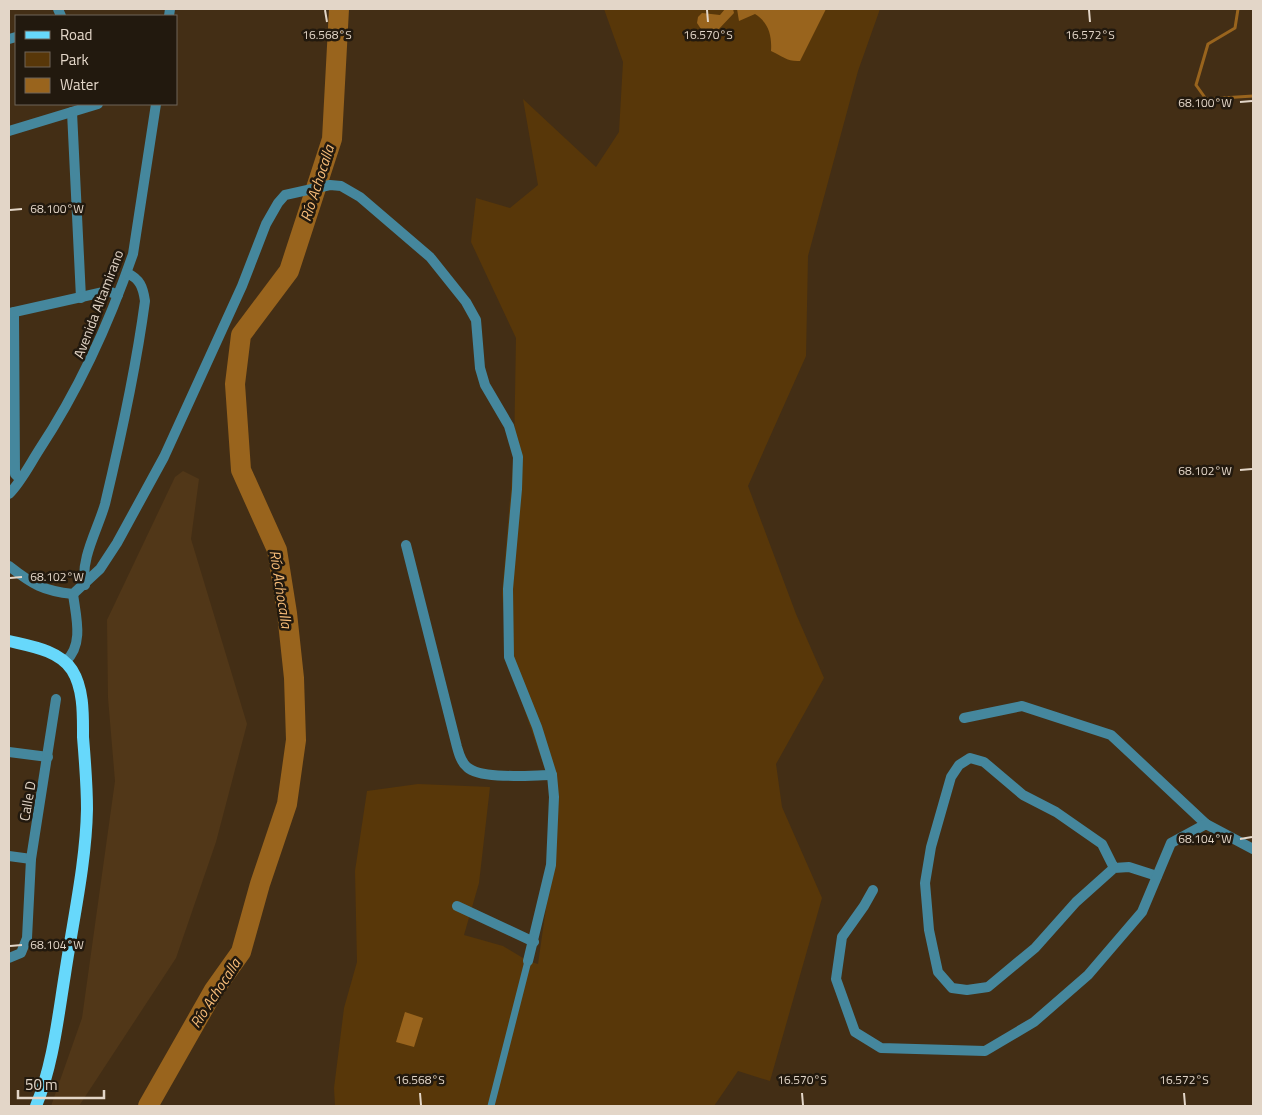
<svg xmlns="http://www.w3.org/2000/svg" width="1262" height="1115" font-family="'Titillium Web',sans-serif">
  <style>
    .built { fill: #513718 }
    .green { fill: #583709 }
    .water { fill: #99641d }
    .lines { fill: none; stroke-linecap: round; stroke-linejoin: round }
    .stream { stroke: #99641d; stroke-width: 3 }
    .river { stroke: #99641d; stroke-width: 20 }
    .service { stroke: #45879d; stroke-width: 7 }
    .minor { stroke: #45879d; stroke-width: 10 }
    .primary { stroke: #67d8fb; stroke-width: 12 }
    .ticks { fill: none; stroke: #e3d6c8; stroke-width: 2 }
    .labels { text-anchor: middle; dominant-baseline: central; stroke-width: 5; stroke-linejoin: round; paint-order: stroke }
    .street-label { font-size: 14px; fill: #e3d6c8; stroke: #22190e }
    .water-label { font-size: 15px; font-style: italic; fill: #f7bc78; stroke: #22190e }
    .ticks-label { font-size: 12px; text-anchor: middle; fill: #e3d6c8; stroke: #22190e; stroke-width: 5; stroke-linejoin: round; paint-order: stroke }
  </style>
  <rect width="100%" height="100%" fill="#432e15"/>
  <polygon class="built" points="183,471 199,479 191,539 247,724 216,842 176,958 79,1106 51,1106 82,1018 115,781 108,698 107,620 175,477"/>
  <polygon class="green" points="604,9 880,9 858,71 808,256 806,356 748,486 796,614 824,678 776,764 782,807 822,898 770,1081 738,1071 714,1106 335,1106 334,1088 344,1008 357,962 355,871 367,791 418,784 490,787 479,883 464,935 503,946 528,961 538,964 553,859 549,781 509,665 502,594 514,452 516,338 471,242 476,198 510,208 538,185 523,99 596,167 619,132 623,62"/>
  <g class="water">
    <polygon points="725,9 733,9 734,13 717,31 709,32 701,29 697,23 698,17 702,13 720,15"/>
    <path d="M737,9H826L800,61C788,62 782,56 771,51C772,36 769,23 755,14L739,21Z"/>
    <polygon points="405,1012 423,1018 414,1047 396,1042"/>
  </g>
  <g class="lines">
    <polyline class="stream" points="1238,9 1235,28 1208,44 1196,85 1206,99 1253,96"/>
    <polyline class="river" points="148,1106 214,990 241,952 260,884 287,804 296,740 294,678 287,613 277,550 241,470 235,384 241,335 289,271 332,139 339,9"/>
    <polyline class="service" points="491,1106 528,961"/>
    <g class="minor">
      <polyline points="58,9 61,16"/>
      <polyline points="169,16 170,9"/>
      <polyline points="9,39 16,37"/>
      <polyline points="72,112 81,298"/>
      <polyline points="9,131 98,104"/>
      <polyline points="14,312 15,474 20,479"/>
      <polyline points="10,313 108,291 118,295"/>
      <path d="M9,494C21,482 30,464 39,450C80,388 109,324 133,254L156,104"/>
      <path d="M406,545L457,747C459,754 461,762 467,767C481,780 532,775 552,775"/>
      <path d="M9,566C32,584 43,591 73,594L100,569L117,543L164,457L242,286L266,224L278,203L285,195L330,185L341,186L360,197L430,257L466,302L476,320L480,368L485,385L509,426L518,457L517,489L508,589L509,657L537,727L552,775L554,797L551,865L528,961"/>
      <path d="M85,585C80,559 98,529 105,504C121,437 136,369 145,301C143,287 140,279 127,273"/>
      <path d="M66,661C84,644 76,617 73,594"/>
      <polyline points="964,718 1022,706 1111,735 1206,824"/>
      <polyline points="9,752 48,757"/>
      <polyline points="9,856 31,859"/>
      <polyline points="1114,868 1102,844 1056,812 1023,795 984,762 970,758 959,765 951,777 931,847 925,883 929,930 938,972 952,988 967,990 988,987 1035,948 1076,902 1114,868 1129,867 1157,876"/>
      <polyline points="873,890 864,906 842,937 836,979 855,1032 881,1048 985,1051 1034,1022 1088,975 1142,912 1171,843 1206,824 1253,849"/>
      <polyline points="457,906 534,942"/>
      <polyline points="9,958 21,953 27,938 31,859 56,699"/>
    </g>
    <path class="primary" d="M9,641C30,646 59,650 72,670C84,689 83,716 83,737C85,761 87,785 87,809C86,863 73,920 65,974C58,1017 53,1065 36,1106"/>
  </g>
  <path class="ticks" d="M325,10L327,22M707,10L708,22M1089,10L1090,22M1240,102L1252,101M10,210L22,209M1240,470L1252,469M10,578L22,577M1240,839L1252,837M10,946L22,945M420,1093L421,1105M802,1093L803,1105M1184,1093L1185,1105"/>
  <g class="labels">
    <g class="street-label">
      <text transform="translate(98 304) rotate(-69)">Avenida Altamirano</text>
      <text transform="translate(27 801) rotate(-80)">Calle D</text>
    </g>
    <g class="water-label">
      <text transform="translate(317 183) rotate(-72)">Río Achocalla</text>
      <text transform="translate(281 589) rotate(81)">Río Achocalla</text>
      <text transform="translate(215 993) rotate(-57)">Río Achocalla</text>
    </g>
  </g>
  <g class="ticks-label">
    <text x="327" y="39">16.568°S</text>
    <text x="708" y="39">16.570°S</text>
    <text x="1090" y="39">16.572°S</text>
    <text x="1205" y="107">68.100°W</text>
    <text x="57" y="213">68.100°W</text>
    <text x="1205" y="475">68.102°W</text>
    <text x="57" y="581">68.102°W</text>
    <text x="1205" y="843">68.104°W</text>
    <text x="57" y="949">68.104°W</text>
    <text x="420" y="1084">16.568°S</text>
    <text x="802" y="1084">16.570°S</text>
    <text x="1184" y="1084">16.572°S</text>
  </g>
  <rect width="1262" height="1115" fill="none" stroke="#e3d6c8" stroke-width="20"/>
  <rect x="15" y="15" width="162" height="90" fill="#22190e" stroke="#6f6558"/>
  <rect x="25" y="31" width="25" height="8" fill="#67d8fb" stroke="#6f6558"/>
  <text x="60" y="40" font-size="15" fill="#e3d6c8">Road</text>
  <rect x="25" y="52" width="25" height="15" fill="#583709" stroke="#6f6558"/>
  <text x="60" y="65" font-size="15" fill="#e3d6c8">Park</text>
  <rect x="25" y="78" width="25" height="15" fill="#99641d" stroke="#6f6558"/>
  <text x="60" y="90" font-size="15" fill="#e3d6c8">Water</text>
  <path d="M18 1090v8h86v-8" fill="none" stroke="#e3d6c8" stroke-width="2.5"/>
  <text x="25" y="1090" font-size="15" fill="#e3d6c8" stroke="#22190e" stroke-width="4" paint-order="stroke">50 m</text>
</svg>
